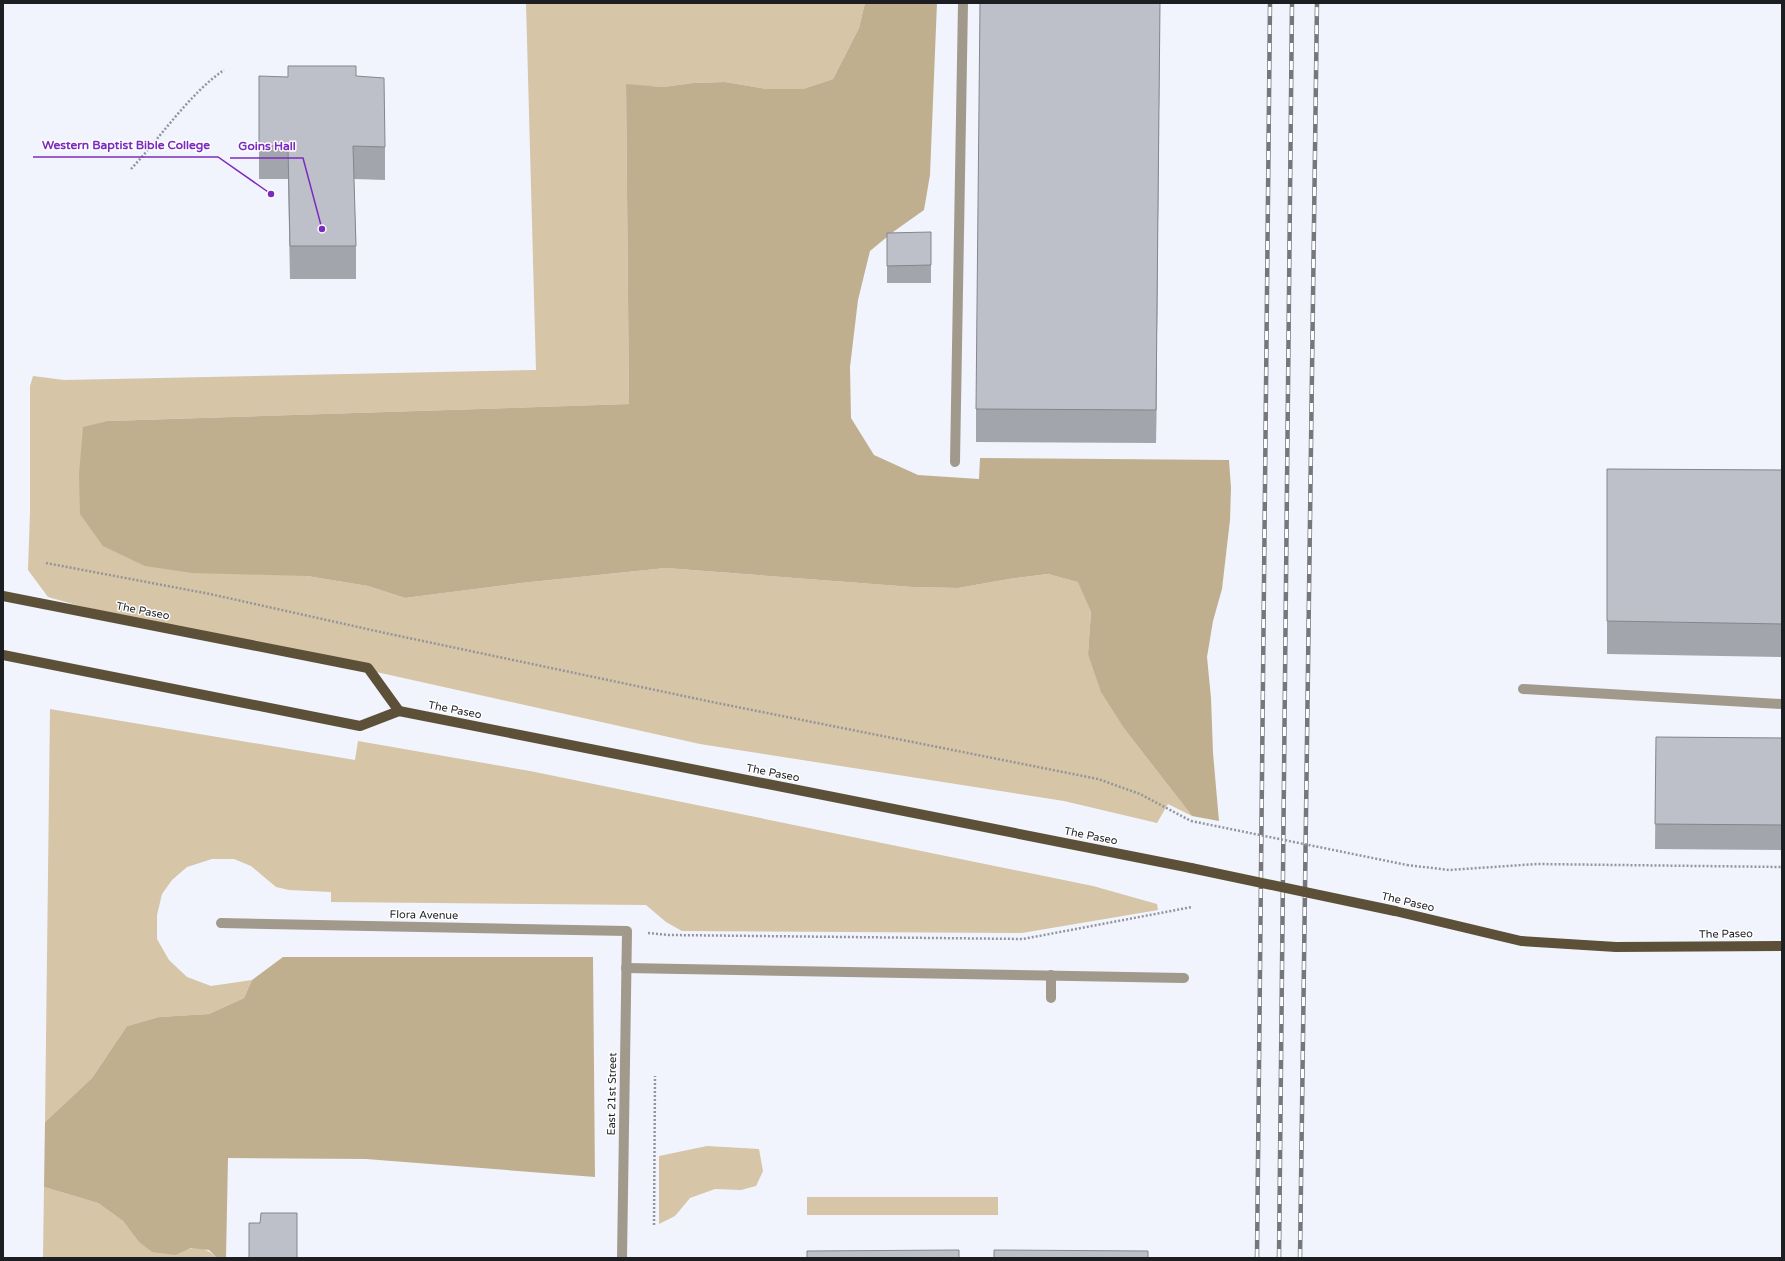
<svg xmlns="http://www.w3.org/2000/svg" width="1785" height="1261" font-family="'Varela Round',sans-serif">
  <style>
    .green { fill: #d6c5a6 }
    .forest { fill: #c0af8e }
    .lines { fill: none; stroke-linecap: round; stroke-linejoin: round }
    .path { stroke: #93959b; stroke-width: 2.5; stroke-dasharray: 2 2; stroke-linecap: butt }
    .minor { stroke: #a1998c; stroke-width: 10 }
    .major { stroke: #5d5038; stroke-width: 10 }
    .rail-casing { stroke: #75777d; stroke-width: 4.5 }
    .rail { stroke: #fff; stroke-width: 3; stroke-dasharray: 9; stroke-linecap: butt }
    .path-bridge { stroke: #93959b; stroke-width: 2.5; stroke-dasharray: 2 2; stroke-linecap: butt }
    .major-bridge { stroke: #5d5038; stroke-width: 10 }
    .wall { fill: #a3a5ac }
    .shaded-wall { fill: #84868c }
    .building { fill: #bdc0c8; stroke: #84868c }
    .labels { text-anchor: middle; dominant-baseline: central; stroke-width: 3; stroke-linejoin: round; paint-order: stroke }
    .street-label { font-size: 11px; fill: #1d1e21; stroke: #fff }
    .leader { fill: none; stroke: #7b2cbf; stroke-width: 1.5 }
    .callout-dot { fill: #7b2cbf; stroke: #fff; stroke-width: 1.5 }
    .callout-label { font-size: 12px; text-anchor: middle; font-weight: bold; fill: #7b2cbf; stroke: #fff; stroke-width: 3; stroke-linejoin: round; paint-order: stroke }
  </style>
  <rect width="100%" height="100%" fill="#f1f4fd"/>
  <g class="green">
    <polygon points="526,3 865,3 859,28 833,79 803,89 767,89 725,82 693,83 663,87 626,85 629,404 108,421 307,576 368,586 405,598 521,583 666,568 912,587 958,588 1009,579 1048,574 1079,582 1091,612 1088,654 1126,731 1192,816 1168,804 1157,823 1064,801 700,744 80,606 48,597 28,570 30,512 30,386 33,376 64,380 536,370"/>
    <polygon points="50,709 355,760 358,741 530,771 1093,886 1157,904 1158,910 1022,933 682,931 666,922 646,905 331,902 331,892 289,890 276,887 251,866 234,859 212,859 187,867 172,880 162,894 157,915 157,939 169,960 187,977 211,986 252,980 244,998 209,1014 159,1017 127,1026 92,1078 45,1122"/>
    <polygon points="707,1146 759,1149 763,1171 756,1186 741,1190 715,1189 690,1198 675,1216 659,1224 659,1156"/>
    <path d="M44,1187L98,1203L123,1221L138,1241L176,1255C193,1246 202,1244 217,1258H43Z"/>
    <rect x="807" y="1197" width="191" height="18"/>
  </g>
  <g class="forest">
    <polygon points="865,3 937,3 930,175 924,210 893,232 870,251 858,300 850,367 851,418 874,455 918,475 979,479 980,458 1229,460 1231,488 1230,520 1222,589 1213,621 1207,657 1211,698 1213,753 1219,821 1192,816 1126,731 1101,692 1088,654 1091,612 1078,582 1048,574 1009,579 958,588 912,587 666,568 521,583 405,598 368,586 307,576 192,573 145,566 103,546 80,514 79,474 83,427 108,421 629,404 626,84 663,87 693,83 725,82 767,89 803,89 833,79 859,28"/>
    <polygon points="283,957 593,957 595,1177 366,1159 228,1158 226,1258 217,1258 209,1250 191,1248 176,1255 152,1252 138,1241 123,1221 98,1203 44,1187 45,1122 92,1078 127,1026 159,1017 209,1014 244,998 252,980"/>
  </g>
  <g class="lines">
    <g class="path">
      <path d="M131,169C160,138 190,93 224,70"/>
      <polyline points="46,563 210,594 385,633 717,703 1098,779 1140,794 1191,821"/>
      <polyline points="1407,865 1449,870 1537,864 1782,867"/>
      <polyline points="648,933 669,935 1023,939 1192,907"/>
      <polyline points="654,1225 655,1076"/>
    </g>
    <g class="minor">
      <polyline points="955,462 963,3"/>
      <polyline points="1523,689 1782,704"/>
      <polyline points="221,923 627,931 622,1258"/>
      <polyline points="626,968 1184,978"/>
      <polyline points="1051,998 1051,975"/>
    </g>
    <g class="major">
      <polyline points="3,596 368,668 399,711"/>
      <polyline points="3,655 360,726 399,711 1191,868"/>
      <polyline points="1395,911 1521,941 1616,947 1782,946"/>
    </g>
    <g class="rail-casing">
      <g id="rail">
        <polyline points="1257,1258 1270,3"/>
        <polyline points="1279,1258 1292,3"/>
        <polyline points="1300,1258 1317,3"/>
      </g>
    </g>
    <use href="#rail" class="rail"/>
    <polyline class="path-bridge" points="1191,821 1407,865"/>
    <polyline class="major-bridge" points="1191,868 1395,911"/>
  </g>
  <g class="wall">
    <polygon points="1160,3 1156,443 976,442 976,409"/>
    <polygon points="356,76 385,147 385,180 354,179 356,246 356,279 290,279 288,179 259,179 259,146 288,77"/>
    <polygon points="887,233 931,265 931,283 887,283"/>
    <polygon points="1607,469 1782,470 1782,657 1607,654"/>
    <polygon points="1656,737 1782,738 1782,850 1655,849"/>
  </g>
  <polygon class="shaded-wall" points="1160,3 1156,443 1156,410"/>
  <g class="building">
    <polygon points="980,3 1160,3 1156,410 976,409"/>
    <polygon points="288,66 356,66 356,76 384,78 385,147 353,146 356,246 290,246 288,146 259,146 259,76 288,77"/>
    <polygon points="931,232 931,265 887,266 887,233"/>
    <polygon points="1607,469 1782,470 1782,624 1607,621"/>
    <polygon points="1656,737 1782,738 1782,825 1655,824"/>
    <polygon points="261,1213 297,1213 297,1258 249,1258 249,1223 260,1223"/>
    <polygon points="959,1250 959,1258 807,1258 807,1251"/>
    <polygon points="994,1250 1148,1251 1148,1258 994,1258"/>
  </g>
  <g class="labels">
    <g class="street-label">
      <text transform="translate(143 611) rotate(11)">The Paseo</text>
      <text transform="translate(455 710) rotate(11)">The Paseo</text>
      <text transform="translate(773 773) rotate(11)">The Paseo</text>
      <text transform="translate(1091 836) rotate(11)">The Paseo</text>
      <text transform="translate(1408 902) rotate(13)">The Paseo</text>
      <text transform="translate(424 915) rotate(1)">Flora Avenue</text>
      <text transform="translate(1726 934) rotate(-1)">The Paseo</text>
      <text transform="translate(612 1094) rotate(-89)">East 21st Street</text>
    </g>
  </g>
  <path class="leader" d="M271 194L218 157H33M322 229L303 158H230"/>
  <g class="callout-dot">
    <circle cx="271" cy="194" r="4"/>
    <circle cx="322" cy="229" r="4"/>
  </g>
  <g class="callout-label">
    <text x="126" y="149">Western Baptist Bible College</text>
    <text x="267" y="150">Goins Hall</text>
  </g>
  <rect width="1785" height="1261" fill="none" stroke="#1d1e21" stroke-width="8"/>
</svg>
